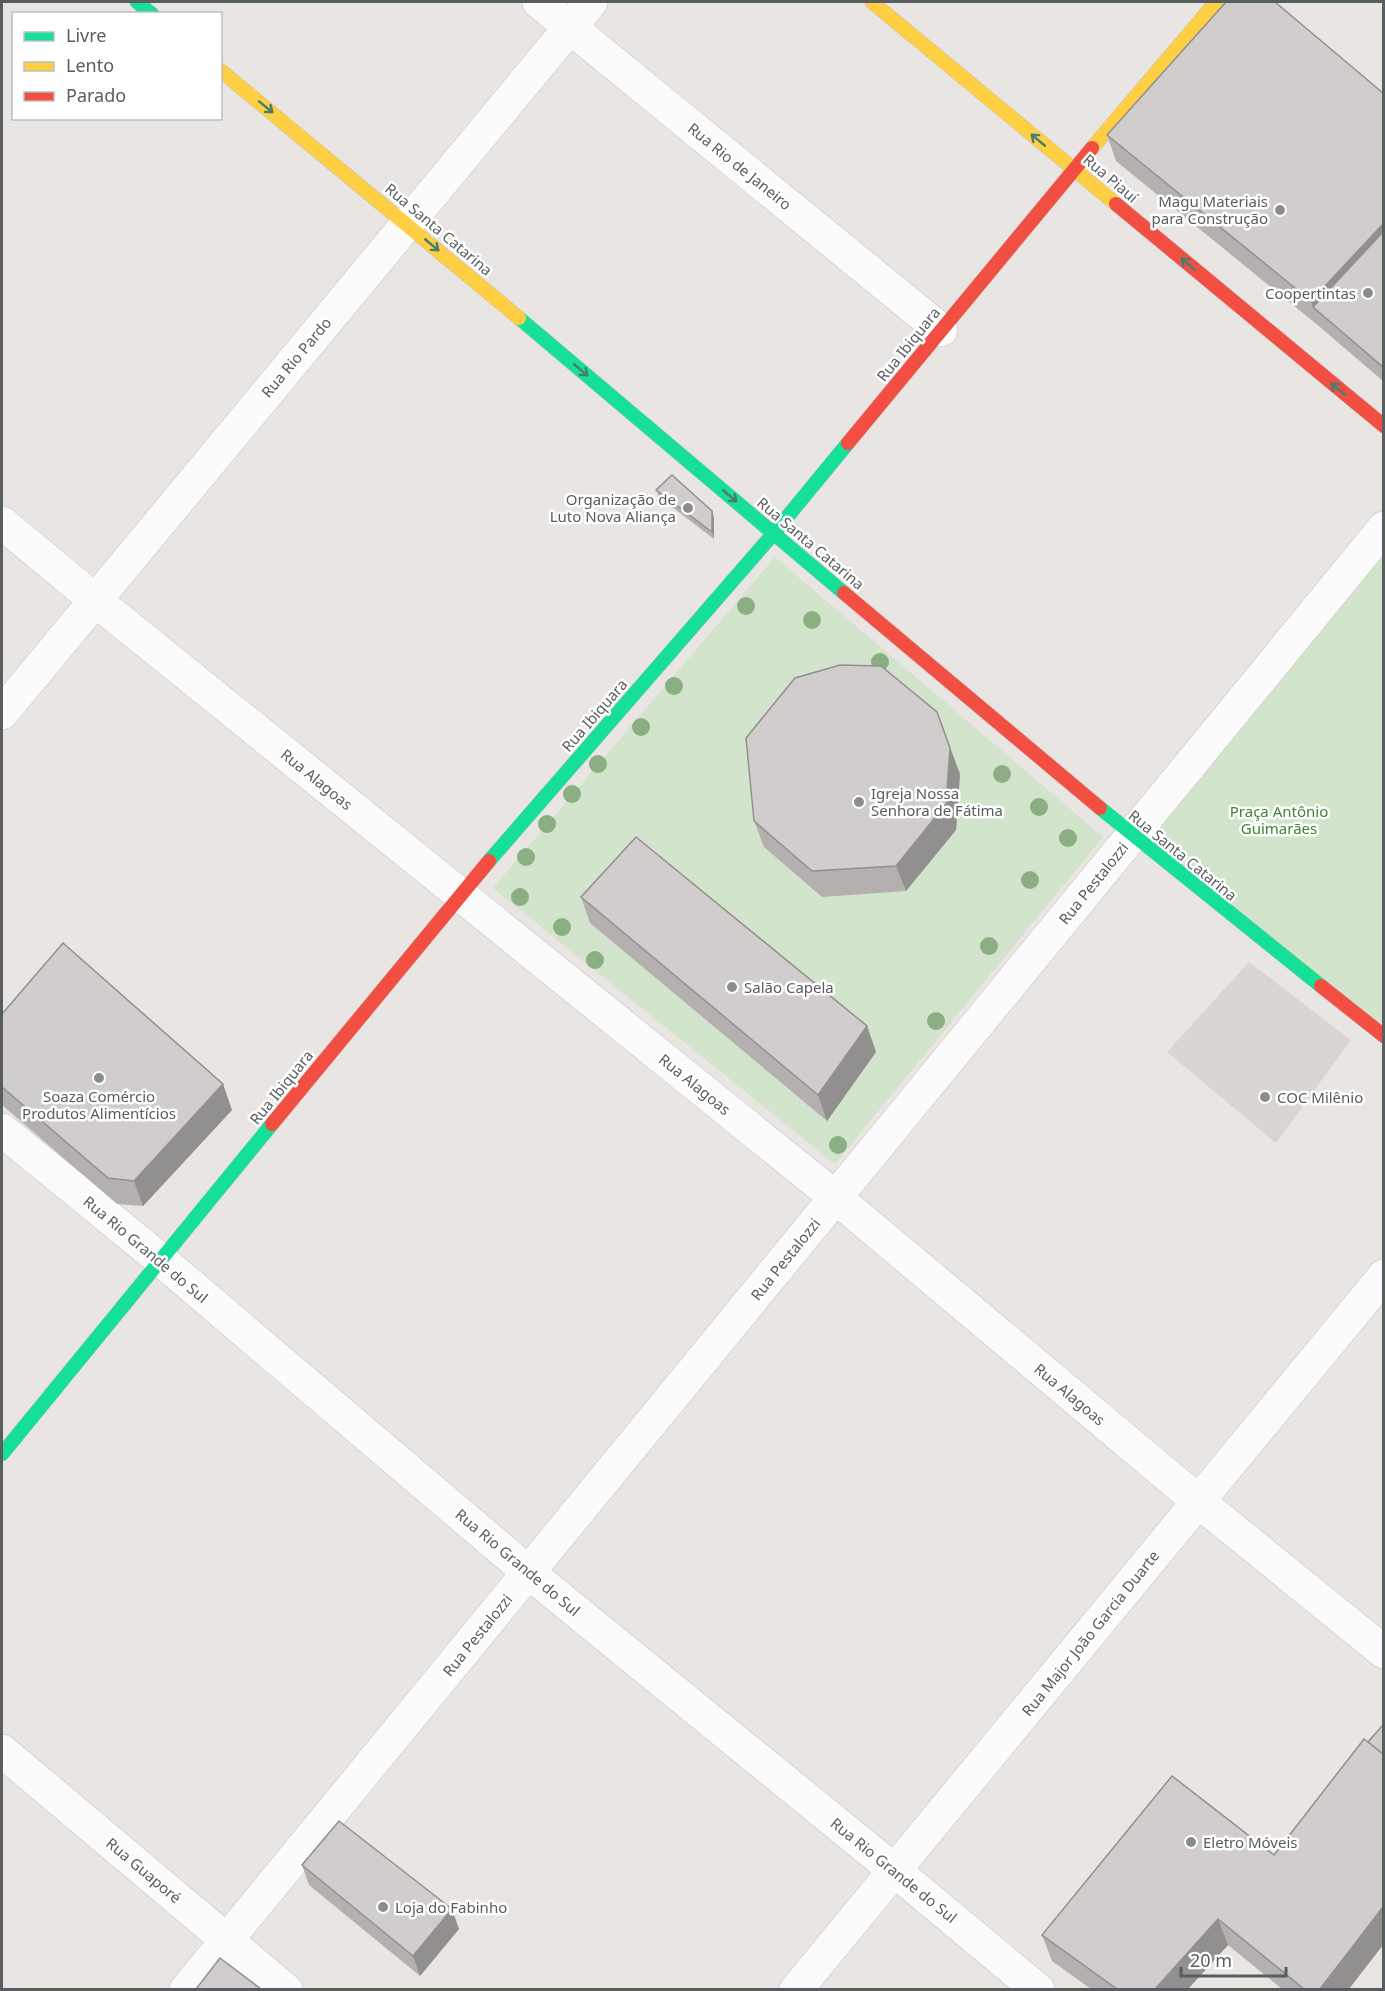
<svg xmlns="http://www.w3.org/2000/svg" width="1385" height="1991" font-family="'Noto Sans',sans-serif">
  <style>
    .education { fill: #dad5d1 }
    .green { fill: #d3e4cc }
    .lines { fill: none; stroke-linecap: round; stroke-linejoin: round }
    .street-casing { stroke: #c3c3c3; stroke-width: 34 }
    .fast-casing { stroke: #c3c3c3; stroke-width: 15 }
    .slow-casing { stroke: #c3c3c3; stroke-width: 15 }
    .jam-casing { stroke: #c3c3c3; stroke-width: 15 }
    .street { stroke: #fcfbfb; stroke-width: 33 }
    .fast { stroke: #16e098; stroke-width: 14 }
    .slow { stroke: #ffcf43; stroke-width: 14 }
    .jam { stroke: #f24e42; stroke-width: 14 }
    .tree { fill: #8baf82 }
    .wall { fill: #b3b0af }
    .shaded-wall { fill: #92908f }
    .building { fill: #d0cdcc; stroke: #92908f; stroke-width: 1.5 }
    .oneway { stroke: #487e6e }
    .poi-dot { fill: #8a8d8e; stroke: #fff; stroke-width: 2 }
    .labels { text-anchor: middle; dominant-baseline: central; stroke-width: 5; stroke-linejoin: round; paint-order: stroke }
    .street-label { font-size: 15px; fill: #585d60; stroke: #fff }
    .poi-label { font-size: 15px; fill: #585d60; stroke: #fff; text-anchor: start }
    .park-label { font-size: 15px; fill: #3f8334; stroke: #fff }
  </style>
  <rect width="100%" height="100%" fill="#e8e5e2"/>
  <polygon class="education" points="1249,962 1351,1040 1276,1143 1167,1052"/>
  <g class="green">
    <polygon points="1383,528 1383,1036 1132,835"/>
    <polygon points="775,557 1103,837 835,1164 493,888"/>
  </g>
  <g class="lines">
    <g class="street-casing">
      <g id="street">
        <polyline points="539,2 941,330"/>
        <polyline points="2,523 95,600 835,1197 1198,1501 1384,1652"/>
        <polyline points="2,713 591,2"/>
        <polyline points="2,1130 161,1260 528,1572 894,1870 1038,1990"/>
        <polyline points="2,1751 286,1990"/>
        <polyline points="186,1990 1384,528"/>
        <polyline points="796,1990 1384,1276"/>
      </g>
    </g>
    <g class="fast-casing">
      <g id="fast">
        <polyline points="137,2 152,14"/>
        <polyline points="519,318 844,593"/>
        <polyline points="1100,808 1321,986"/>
        <polyline points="489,861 774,533 848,443"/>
        <polyline points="2,1454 272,1124"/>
      </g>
    </g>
    <g class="slow-casing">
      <g id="slow">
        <polyline points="872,2 1116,204"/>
        <polyline points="220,70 519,318"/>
        <polyline points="1092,148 1216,2"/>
      </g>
    </g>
    <g class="jam-casing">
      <g id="jam">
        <polyline points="1116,204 1384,426"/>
        <polyline points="848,443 1092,148"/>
        <polyline points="844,593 1100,808"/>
        <polyline points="1321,986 1384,1036"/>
        <polyline points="272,1124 489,861"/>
      </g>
    </g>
    <use href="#street" class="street"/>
    <use href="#fast" class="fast"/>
    <use href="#slow" class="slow"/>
    <use href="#jam" class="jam"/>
  </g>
  <g class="tree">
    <circle cx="746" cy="606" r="9"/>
    <circle cx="812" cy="620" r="9"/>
    <circle cx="880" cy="662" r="9"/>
    <circle cx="674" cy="686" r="9"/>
    <circle cx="641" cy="727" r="9"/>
    <circle cx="598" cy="764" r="9"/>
    <circle cx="1002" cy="774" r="9"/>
    <circle cx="572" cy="794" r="9"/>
    <circle cx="1039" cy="807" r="9"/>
    <circle cx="547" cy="824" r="9"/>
    <circle cx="1068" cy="838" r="9"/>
    <circle cx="526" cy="857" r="9"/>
    <circle cx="1030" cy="880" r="9"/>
    <circle cx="520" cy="897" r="9"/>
    <circle cx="562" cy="927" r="9"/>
    <circle cx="989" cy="946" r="9"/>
    <circle cx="595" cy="960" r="9"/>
    <circle cx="936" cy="1021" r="9"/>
    <circle cx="838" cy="1145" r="9"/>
  </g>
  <g class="wall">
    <polygon points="1383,93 1383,381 1320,327 1116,161 1107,135"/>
    <polygon points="656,490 712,511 714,518 714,539 659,497"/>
    <polygon points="960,774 956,830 906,891 822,897 764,847 754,821"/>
    <polygon points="581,897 867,1026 876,1052 827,1121 590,923"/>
    <polygon points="2,1014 232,1110 143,1206 117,1204 2,1105"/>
    <polygon points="1368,1742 1349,1989 1282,1989 1228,1945 1188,1989 1091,1989 1052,1961 1042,1935 1274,1855"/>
    <polygon points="302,1865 459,1929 420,1976 309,1885"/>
  </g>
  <g class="shaded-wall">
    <polygon points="1383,224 1383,260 1313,307 1320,327 1311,301"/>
    <polygon points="712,511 714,518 714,539 712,532"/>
    <polygon points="937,712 960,774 956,830 906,891 896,866"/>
    <polygon points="867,1026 876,1052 827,1121 818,1095"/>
    <polygon points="223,1084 232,1110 143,1206 134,1181"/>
    <polygon points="1383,1907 1383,1945 1349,1989 1320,1989"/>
    <polygon points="452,1909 459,1929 420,1976 413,1956"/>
    <polygon points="1218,1919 1228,1945 1188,1989 1155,1989"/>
  </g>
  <g class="building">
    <polygon points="1226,2 1275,2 1383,93 1383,224 1311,301 1107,135"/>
    <polygon points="1383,232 1383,367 1313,307"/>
    <polygon points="672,475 712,511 712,532 656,490"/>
    <polygon points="840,665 881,666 937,712 950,748 946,804 896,866 812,871 754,821 746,738 795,678"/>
    <polygon points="636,837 867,1026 818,1095 581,897"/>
    <polygon points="63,943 223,1084 134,1181 108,1178 2,1087 2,1014"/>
    <polygon points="1383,1725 1383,1754 1368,1742"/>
    <polygon points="1364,1739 1383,1754 1383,1907 1320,1989 1304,1989 1218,1919 1155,1989 1117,1989 1042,1935 1172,1776 1274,1855"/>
    <polygon points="339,1821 452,1909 413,1956 302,1865"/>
    <polygon points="220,1958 261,1989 196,1989"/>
  </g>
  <defs><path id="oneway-shaft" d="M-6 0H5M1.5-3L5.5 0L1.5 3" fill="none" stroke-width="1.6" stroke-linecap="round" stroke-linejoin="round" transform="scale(1.5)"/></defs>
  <g class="oneway">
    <use href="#oneway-shaft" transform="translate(266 107) rotate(39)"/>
    <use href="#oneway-shaft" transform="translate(1038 140) rotate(-140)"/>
    <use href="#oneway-shaft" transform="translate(432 245) rotate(40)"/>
    <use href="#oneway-shaft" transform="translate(1188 264) rotate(-140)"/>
    <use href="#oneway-shaft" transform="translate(581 370) rotate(40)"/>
    <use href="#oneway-shaft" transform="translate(1338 389) rotate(-140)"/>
    <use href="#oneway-shaft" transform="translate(730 496) rotate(40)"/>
  </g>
  <g class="poi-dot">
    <circle cx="1280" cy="210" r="6"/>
    <circle cx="1368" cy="293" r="6"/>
    <circle cx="688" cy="508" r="6"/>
    <circle cx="859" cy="802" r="6"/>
    <circle cx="732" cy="987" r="6"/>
    <circle cx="99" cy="1078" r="6"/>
    <circle cx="1265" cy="1097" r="6"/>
    <circle cx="1191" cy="1842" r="6"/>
    <circle cx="383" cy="1907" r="6"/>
  </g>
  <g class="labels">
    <g class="street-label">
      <text transform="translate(740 166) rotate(39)">Rua Rio de Janeiro</text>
      <text transform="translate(1111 178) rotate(40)">Rua Piauí</text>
      <text transform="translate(439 229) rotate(40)">Rua Santa Catarina</text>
      <text transform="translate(908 344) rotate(-51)">Rua Ibiquara</text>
      <text transform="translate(296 357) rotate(-50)">Rua Rio Pardo</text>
      <text transform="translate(811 543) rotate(40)">Rua Santa Catarina</text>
      <text transform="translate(594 715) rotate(-49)">Rua Ibiquara</text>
      <text transform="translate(317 779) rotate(39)">Rua Alagoas</text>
      <text transform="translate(1183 855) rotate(39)">Rua Santa Catarina</text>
      <text transform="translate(1093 883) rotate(-51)">Rua Pestalozzi</text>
      <text transform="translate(695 1084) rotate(39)">Rua Alagoas</text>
      <text transform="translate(281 1087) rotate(-51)">Rua Ibiquara</text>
      <text transform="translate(146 1249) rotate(40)">Rua Rio Grande do Sul</text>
      <text transform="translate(785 1259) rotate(-51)">Rua Pestalozzi</text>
      <text transform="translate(1070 1394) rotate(40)">Rua Alagoas</text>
      <text transform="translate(518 1562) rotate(40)">Rua Rio Grande do Sul</text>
      <text transform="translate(1090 1633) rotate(-51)">Rua Major João Garcia Duarte</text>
      <text transform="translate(477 1635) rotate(-51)">Rua Pestalozzi</text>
      <text transform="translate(144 1870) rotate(40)">Rua Guaporé</text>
      <text transform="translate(894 1870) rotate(39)">Rua Rio Grande do Sul</text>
    </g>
    <g class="poi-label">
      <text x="1268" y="201" text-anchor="end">Magu Materiais<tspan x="1268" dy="17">para Construção</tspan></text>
      <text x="1356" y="293" text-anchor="end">Coopertintas</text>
      <text x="676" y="499" text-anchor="end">Organização de<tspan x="676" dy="17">Luto Nova Aliança</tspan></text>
      <text x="871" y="793">Igreja Nossa<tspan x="871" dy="17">Senhora de Fátima</tspan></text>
      <text x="744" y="987">Salão Capela</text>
      <text x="99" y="1096" text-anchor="middle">Soaza Comércio<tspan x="99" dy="17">Produtos Alimentícios</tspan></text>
      <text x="1277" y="1097">COC Milênio</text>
      <text x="1203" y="1842">Eletro Móveis</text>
      <text x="395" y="1907">Loja do Fabinho</text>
    </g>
    <g class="park-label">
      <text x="1279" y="811">Praça Antônio<tspan x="1279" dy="17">Guimarães</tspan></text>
    </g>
  </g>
  <rect width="1385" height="1991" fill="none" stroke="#585d60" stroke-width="6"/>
  <rect x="12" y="12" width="210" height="108" fill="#ffffff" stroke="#bcbebf" stroke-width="1.5"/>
  <rect x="24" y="32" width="30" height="9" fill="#16e098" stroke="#bcbebf" stroke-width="1.5"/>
  <text x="66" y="42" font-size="18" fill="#585d60">Livre</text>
  <rect x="24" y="62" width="30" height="9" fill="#ffcf43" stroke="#bcbebf" stroke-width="1.5"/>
  <text x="66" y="72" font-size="18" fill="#585d60">Lento</text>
  <rect x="24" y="92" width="30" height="9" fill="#f24e42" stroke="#bcbebf" stroke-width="1.5"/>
  <text x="66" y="102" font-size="18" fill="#585d60">Parado</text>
  <path d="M1181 1967v9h105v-9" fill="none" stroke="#585d60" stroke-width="3"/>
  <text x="1190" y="1967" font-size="18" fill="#585d60" stroke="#ffffff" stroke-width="4.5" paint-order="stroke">20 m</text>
</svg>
